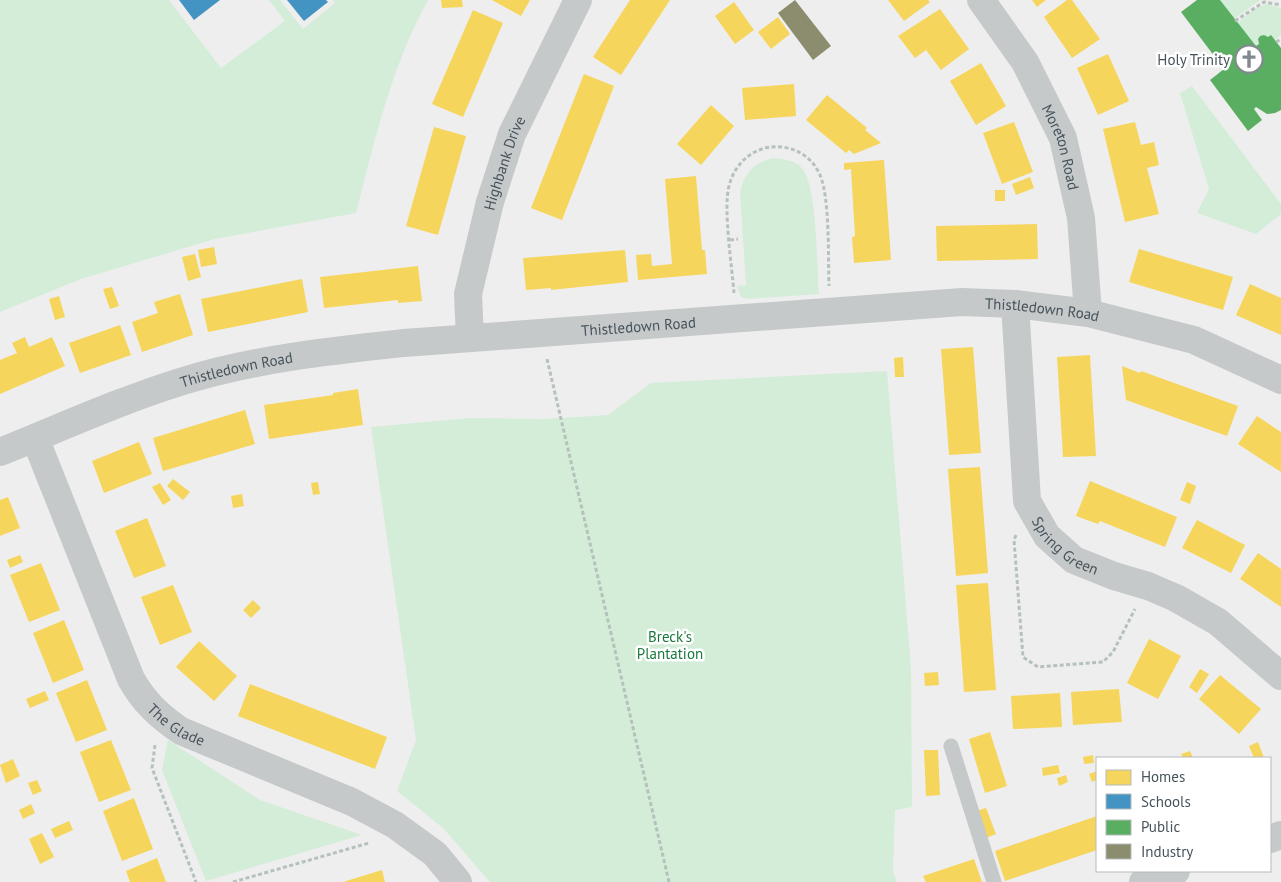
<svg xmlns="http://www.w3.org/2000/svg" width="1281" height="882" font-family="'PT Sans',sans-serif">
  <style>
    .green { fill: #d3edd9 }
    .homes { fill: #f6d55c }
    .schools { fill: #4393c3 }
    .public { fill: #5aae61 }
    .industry { fill: #8c8c6e }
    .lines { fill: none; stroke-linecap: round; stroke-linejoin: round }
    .path { stroke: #b5c1bc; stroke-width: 3; stroke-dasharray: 4 2.5; stroke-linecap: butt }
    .service { stroke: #c6c9ca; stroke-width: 15 }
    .minor { stroke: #c6c9ca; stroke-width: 28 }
    .labels { text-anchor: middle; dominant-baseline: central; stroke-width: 5; stroke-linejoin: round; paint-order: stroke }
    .poi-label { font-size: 15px; fill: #46535a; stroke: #fff; text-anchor: end }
    .street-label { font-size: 15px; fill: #46535a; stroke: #fff }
    .park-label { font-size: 15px; fill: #1a783c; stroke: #fff }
  </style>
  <rect width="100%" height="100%" fill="#efeeee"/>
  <g class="green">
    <path d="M0,0H169L221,68L285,21L269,0H280L303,29L335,3L333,0H428C391,67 375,140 356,213L215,239L81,279L0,312Z"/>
    <polygon points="1220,0 1260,0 1234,19"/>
    <polygon points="1267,4 1281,8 1281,35 1275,40 1264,35 1258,39 1259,44 1256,46 1237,23 1255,9"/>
    <polygon points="1192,86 1281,204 1281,214 1256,234 1197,213 1209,189 1180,93"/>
    <path d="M773,158C783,159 795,160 802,168C817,185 817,267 819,294L747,299L741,297L737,286L746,285L740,193C744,173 753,163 773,158Z"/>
    <polygon points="887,371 911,668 912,807 895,810 893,872 897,882 490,882 443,828 397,791 416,740 371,427 470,418 546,419 608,415 651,383"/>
    <polygon points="168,740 260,800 362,835 206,881 162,770"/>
  </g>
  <g class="homes">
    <polygon points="441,0 462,0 463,7 442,8"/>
    <polygon points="492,0 530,0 521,16"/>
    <polygon points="630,0 670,0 621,75 593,57"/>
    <polygon points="888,0 928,0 930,2 904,21"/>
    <polygon points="1032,0 1046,0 1037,7"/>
    <polygon points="1067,0 1072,0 1100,39 1072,58 1044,17"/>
    <polygon points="734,2 754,30 735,44 715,16"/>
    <polygon points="940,9 969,49 941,70 926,50 915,58 898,36"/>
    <polygon points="473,10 503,23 463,117 432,104"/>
    <polygon points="778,17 790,34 771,49 758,32"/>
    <polygon points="1108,54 1129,101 1098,115 1077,68"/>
    <polygon points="981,63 1006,106 976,125 950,81"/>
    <polygon points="584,74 614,86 562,220 531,208"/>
    <polygon points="794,84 796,116 745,120 742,88"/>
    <polygon points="827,95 867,128 865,130 881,143 854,154 849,150 846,153 806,120"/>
    <polygon points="711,105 734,126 701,165 677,144"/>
    <polygon points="1014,122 1033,172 1002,184 983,133"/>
    <polygon points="1135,122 1141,145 1154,142 1159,165 1147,168 1159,214 1125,222 1103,129"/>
    <polygon points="434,127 466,136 438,235 406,226"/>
    <polygon points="884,160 891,260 854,263 852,237 855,236 851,169 844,170 844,163"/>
    <polygon points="696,176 702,250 705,250 707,274 638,280 636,255 651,254 652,266 672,264 665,179"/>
    <polygon points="1030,177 1034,188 1016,195 1012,184"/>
    <rect x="995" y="190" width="10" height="11"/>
    <polygon points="1037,224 1038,259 937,261 936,226"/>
    <polygon points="214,247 217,264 201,267 198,250"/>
    <polygon points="1139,249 1233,277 1223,310 1129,282"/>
    <polygon points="625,250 628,282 551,290 551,288 526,290 523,258"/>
    <polygon points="195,254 201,277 188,281 182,257"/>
    <polygon points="418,266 422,301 398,303 398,300 324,308 320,277"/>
    <polygon points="302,279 308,312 208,332 201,299"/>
    <polygon points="1250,284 1281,298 1281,335 1236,315"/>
    <polygon points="112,287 119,306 110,309 103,289"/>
    <polygon points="180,294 193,335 142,352 132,322 158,313 154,302"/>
    <polygon points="59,296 65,317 55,320 49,299"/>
    <polygon points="120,325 131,355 80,373 69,343"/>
    <polygon points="25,337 29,347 52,337 65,366 0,394 0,360 17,353 12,343"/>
    <polygon points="973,347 981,453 949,455 941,349"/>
    <polygon points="1090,355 1096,456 1063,457 1057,357"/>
    <polygon points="903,357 904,377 895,377 894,358"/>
    <polygon points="1122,366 1140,373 1141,371 1238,406 1227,436 1126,400"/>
    <polygon points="358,389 363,425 269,439 264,405 333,395 333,393"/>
    <polygon points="245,410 255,444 163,471 153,438"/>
    <polygon points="1257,416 1281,432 1281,472 1238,444"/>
    <polygon points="139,442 152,474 104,493 92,461"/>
    <polygon points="980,467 988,573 956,576 948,469"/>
    <polygon points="173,479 190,492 183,500 167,486"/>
    <polygon points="1090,481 1177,517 1165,547 1100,521 1098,524 1076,516"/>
    <polygon points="318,482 320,494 313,495 311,483"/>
    <polygon points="1187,482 1196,486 1190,504 1180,500"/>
    <polygon points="160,483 171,500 163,505 152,487"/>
    <polygon points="242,494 244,506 233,508 231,496"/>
    <polygon points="8,497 20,528 0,536 0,500"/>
    <polygon points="147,518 166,566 134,578 115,531"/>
    <polygon points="1197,520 1245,545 1231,573 1182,548"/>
    <polygon points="1258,553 1281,569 1281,607 1240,579"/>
    <polygon points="20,555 23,562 10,568 7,560"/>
    <polygon points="41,563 60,610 29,622 10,575"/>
    <polygon points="988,583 996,690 964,692 956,585"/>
    <polygon points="173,585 192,632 160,645 141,597"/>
    <polygon points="253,600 261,608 251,618 243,610"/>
    <polygon points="64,620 84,670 53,683 33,633"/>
    <polygon points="1149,639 1181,656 1158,699 1127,683"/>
    <polygon points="199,641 237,676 214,701 176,667"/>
    <polygon points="1200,669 1209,674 1197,693 1189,687"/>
    <polygon points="938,672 939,685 925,686 924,673"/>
    <polygon points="1220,675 1261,709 1239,734 1199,699"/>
    <polygon points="87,680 107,730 76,742 56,693"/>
    <polygon points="250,684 387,737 375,769 238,716"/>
    <polygon points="1119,689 1122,722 1073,725 1071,692"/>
    <polygon points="45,691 49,700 30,708 26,699"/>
    <polygon points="1060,693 1062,727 1013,729 1011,696"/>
    <polygon points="990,732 1007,786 985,793 969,739"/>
    <polygon points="111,740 131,790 99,802 80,752"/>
    <polygon points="1258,742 1264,758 1254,758 1249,746"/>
    <polygon points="924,750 938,750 940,795 926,796"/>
    <polygon points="1190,751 1193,758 1183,758 1181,754"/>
    <polygon points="1093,755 1094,763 1084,764 1083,757"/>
    <polygon points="13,759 20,776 6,783 0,765"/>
    <polygon points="1058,765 1060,773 1043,776 1042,768"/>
    <polygon points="1097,771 1097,780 1092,782 1089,774"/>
    <polygon points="1066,775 1068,782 1059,786 1057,778"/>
    <polygon points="37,780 42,791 33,795 28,783"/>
    <polygon points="134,798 153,849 122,861 103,811"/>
    <polygon points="31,804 35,813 23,819 19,810"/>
    <polygon points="986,808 996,834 986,838 976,811"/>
    <polygon points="1097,816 1097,850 1005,881 995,851"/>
    <polygon points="69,821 73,830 55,838 51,829"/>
    <polygon points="42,833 54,857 40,864 29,839"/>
    <polygon points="157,858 166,882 130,882 126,871"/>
    <polygon points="974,859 982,882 926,882 923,876"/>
    <polygon points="382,870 385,882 343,882"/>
  </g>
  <g class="schools">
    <polygon points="179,0 220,0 194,20"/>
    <polygon points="287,0 326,0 328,2 304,21"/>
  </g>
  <polygon class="public" points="1197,0 1220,0 1256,46 1259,44 1258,39 1260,36 1264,35 1268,37 1271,35 1281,48 1281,110 1275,113 1267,114 1256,107 1254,109 1262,120 1248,131 1210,80 1224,69 1181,12"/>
  <polygon class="industry" points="795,0 831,46 813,60 778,13"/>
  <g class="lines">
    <g class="path">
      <polyline points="1235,21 1264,2 1281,5"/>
      <polyline points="1276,42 1281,39"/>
      <polyline points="730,240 738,239"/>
      <path d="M734,293C732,267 723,209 729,186C735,161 757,144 782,147C799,149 813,159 820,175C830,198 828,258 829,286"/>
      <polyline points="547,359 669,882"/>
      <polyline points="1016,535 1014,540 1023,657 1038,667 1103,662 1113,652 1135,609"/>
      <polyline points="155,745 152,768 196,882"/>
      <polyline points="233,882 369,843"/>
    </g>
    <polyline class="service" points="951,746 994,882"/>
    <g class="minor">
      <path id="s1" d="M981,0L1025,62L1063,138L1081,218L1088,313"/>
      <path id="s2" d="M1015,304L1027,501L1047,536L1074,560L1114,576L1148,586L1176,598L1218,622L1281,676"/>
      <path id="s3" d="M470,338L468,294L490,202L512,134L578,0"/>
      <path id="s4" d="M35,438L131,679C144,702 159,716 181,731L352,802L395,825L435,854L458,882"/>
      <path id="s5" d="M0,452C60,428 119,401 180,382C253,359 329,351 404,343L962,302L1015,304L1088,313L1194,340L1281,380"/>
      <polyline points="1270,839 1281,835"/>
      <polyline points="1143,882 1176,871"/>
    </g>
  </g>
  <defs>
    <g id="church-ring" transform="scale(1.4375)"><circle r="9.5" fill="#fff" stroke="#81898e" stroke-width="1.5"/><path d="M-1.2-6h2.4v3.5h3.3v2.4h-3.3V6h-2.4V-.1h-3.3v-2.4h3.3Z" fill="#81898e"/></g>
  </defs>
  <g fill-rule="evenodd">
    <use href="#church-ring" x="1249" y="59"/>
  </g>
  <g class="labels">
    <g class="poi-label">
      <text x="1230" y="59">Holy Trinity</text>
    </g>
    <g class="street-label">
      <text stroke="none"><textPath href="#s1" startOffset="169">Moreton Road</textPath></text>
      <text stroke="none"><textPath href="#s3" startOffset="180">Highbank Drive</textPath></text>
      <text stroke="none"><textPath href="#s5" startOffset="1061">Thistledown Road</textPath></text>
      <text stroke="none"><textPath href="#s5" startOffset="656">Thistledown Road</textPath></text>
      <text stroke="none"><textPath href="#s5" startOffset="251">Thistledown Road</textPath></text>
      <text stroke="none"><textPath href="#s2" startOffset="258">Spring Green</textPath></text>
      <text stroke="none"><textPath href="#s4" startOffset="325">The Glade</textPath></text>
    </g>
    <g class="park-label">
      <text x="670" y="636">Breck's<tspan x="670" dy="17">Plantation</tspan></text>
    </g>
  </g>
  <rect x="1096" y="757" width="175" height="115" fill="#ffffff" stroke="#b5babd"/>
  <rect x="1106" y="770" width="25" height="15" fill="#f6d55c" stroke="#b5babd"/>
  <text x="1141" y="782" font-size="15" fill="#46535a">Homes</text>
  <rect x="1106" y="794" width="25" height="15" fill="#4393c3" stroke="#b5babd"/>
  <text x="1141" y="807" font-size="15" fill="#46535a">Schools</text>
  <rect x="1106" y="820" width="25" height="15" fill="#5aae61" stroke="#b5babd"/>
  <text x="1141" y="832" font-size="15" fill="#46535a">Public</text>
  <rect x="1106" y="844" width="25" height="15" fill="#8c8c6e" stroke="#b5babd"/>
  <text x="1141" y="857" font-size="15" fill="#46535a">Industry</text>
</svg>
